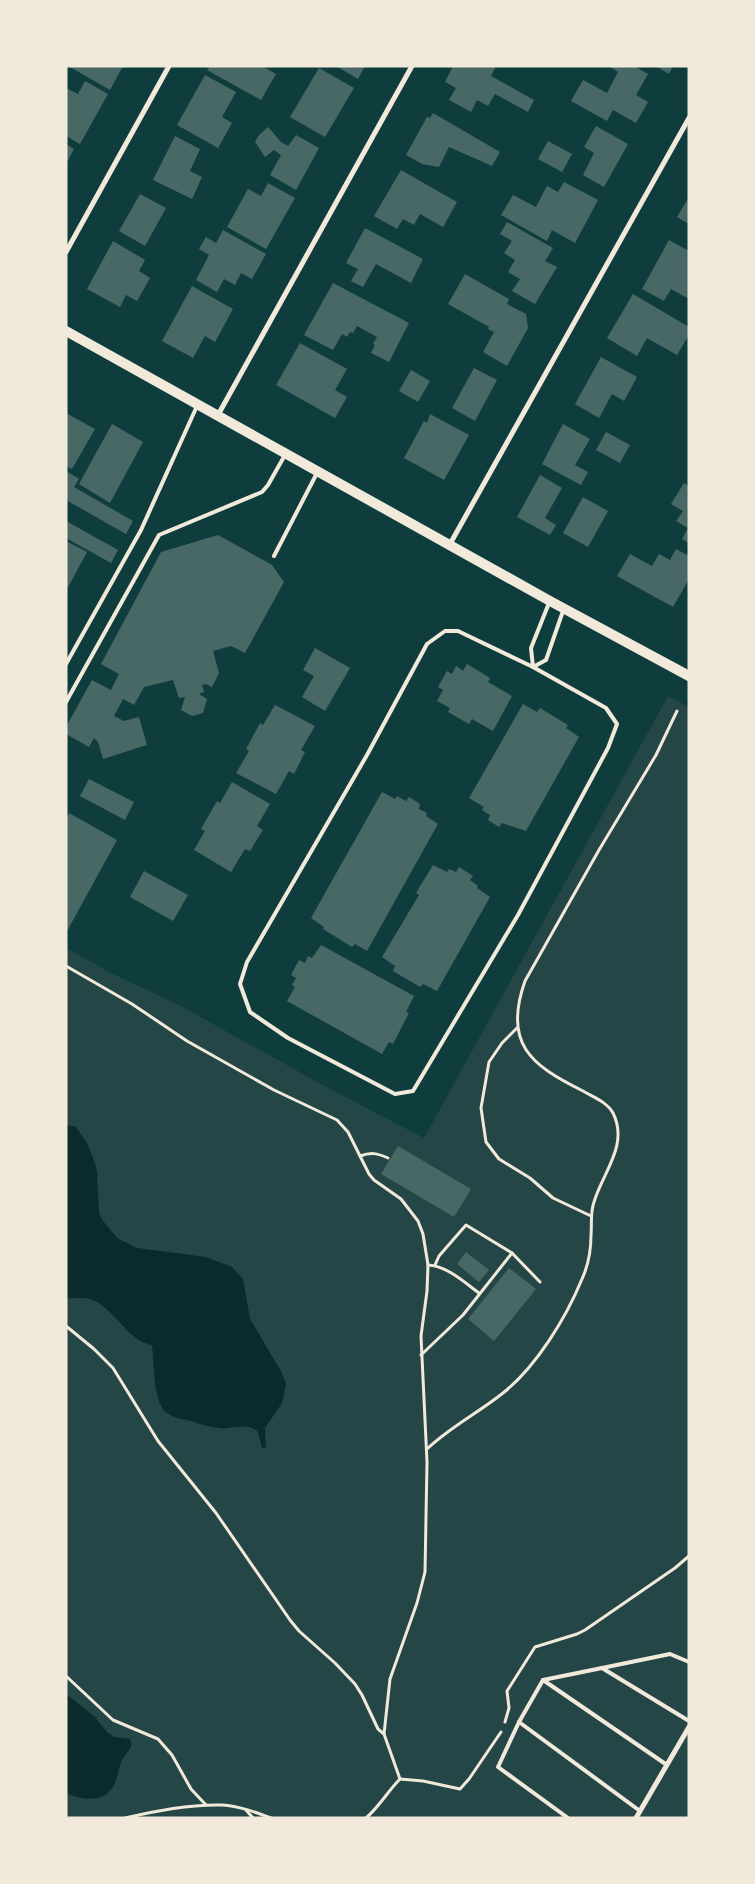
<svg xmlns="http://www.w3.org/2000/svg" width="755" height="1884" font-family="'Golos Text',sans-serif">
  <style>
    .green { fill: #244646 }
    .water { fill: #0a2a2b }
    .building { fill: #486865 }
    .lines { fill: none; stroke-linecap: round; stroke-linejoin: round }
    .path { stroke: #f1e9da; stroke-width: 3 }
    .service { stroke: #f1e9da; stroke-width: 4 }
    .minor { stroke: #f1e9da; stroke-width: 5 }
    .secondary { stroke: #f1e9da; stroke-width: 10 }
  </style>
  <rect width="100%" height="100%" fill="#0f3d3e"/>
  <polygon class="green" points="668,696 689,707 689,1818 66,1818 66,948 115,975 177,1004 330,1089 424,1138"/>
  <g class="water">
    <path d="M66,1124L70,1126H75L87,1143L95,1163L97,1172L99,1213L103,1221L117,1238L137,1248L206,1257L232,1267L243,1279L250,1319L282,1373L286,1384L282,1403L265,1428L266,1448H262L258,1432C250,1424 238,1427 228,1428C219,1430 200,1424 191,1421C182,1419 173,1418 166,1412C153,1402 154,1361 152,1345C125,1340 116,1308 90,1299C82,1297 74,1299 66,1298Z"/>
    <path d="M66,1694L95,1717L107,1732L114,1737L130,1739C134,1748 126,1752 122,1760C119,1767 118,1776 115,1783C107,1803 83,1801 66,1793Z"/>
  </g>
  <g class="building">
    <polygon points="68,66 123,66 110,90"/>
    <polygon points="210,66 262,66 276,74 261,100 207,70"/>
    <polygon points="336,66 365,66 358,79"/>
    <polygon points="453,66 496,66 491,76 534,100 528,112 495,94 488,106 477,100 471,112 449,100 456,88 445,82"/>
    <polygon points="609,66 634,66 648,74 636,95 648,102 636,123 613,110 607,121 571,101 583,80 607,93 618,72"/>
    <polygon points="656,66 673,66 669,74"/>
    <polygon points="319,68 354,88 325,137 290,117"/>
    <polygon points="205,75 236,92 222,117 232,123 218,148 177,125"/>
    <polygon points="85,81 108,94 80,144 66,136 66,88 78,94"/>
    <polygon points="433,113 500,152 492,166 449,147 439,167 422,164 406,155 427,117 430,118"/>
    <polygon points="596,126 628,144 604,187 583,175 594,153 584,147"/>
    <polygon points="268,127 281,142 288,146 296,135 319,148 296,190 270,175 281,155 274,150 265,157 255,142 259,135"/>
    <polygon points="175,136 200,149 190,171 202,177 192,199 153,180"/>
    <polygon points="548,141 572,154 562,172 538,159"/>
    <polygon points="66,144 74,149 66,164"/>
    <polygon points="401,170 457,202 443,227 420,214 414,225 403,219 397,229 374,216"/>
    <polygon points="564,182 598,200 575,243 552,230 547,241 501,215 513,195 536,207 547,186 558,192"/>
    <polygon points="268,183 295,198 266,249 227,227 248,189 261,196"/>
    <polygon points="140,194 166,208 145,246 119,231"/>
    <polygon points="689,197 689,224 677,217"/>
    <polygon points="507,222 553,248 545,261 557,267 535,304 512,291 520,279 508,272 515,260 504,253 512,241 500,234"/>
    <polygon points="365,228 423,259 411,283 376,264 363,287 351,281 358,269 346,263"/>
    <polygon points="223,230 266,254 252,279 241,273 235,285 224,279 217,292 196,280 209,255 199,249 206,237 216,243"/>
    <polygon points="669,240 689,251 689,299 671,289 664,301 642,289"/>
    <polygon points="113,241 145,260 139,271 150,278 137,301 126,295 120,307 87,289"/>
    <polygon points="465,274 509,299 507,304 526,314 528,328 507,366 483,352 494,332 488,329 489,327 448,304"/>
    <polygon points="333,283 409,323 389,362 371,353 375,345 373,344 377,337 357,326 353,333 350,332 347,337 342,334 333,350 304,335"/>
    <polygon points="192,286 233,309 215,342 205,336 193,358 162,341"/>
    <polygon points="633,294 689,327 689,335 677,355 647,338 637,356 607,338"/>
    <polygon points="300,343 347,369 335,390 347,397 335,418 276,385"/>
    <polygon points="601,357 637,377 624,401 612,394 599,418 575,404"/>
    <polygon points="474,368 497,380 475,421 452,408"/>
    <polygon points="411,370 430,381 418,402 399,391"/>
    <polygon points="66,413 95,429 72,469 66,466"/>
    <polygon points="430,414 469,435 444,480 404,458 424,421 427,423"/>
    <polygon points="112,424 143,442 110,503 79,484"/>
    <polygon points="563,424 590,439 575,465 588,472 581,485 542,464"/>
    <polygon points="606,432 630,445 620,463 596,450"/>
    <polygon points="66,471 79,479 74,487 133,521 126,534 66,500"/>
    <polygon points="540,475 562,488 545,518 556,525 550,535 517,517"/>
    <polygon points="684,483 689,486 689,543 682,539 688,528 676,521 683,511 671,504"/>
    <polygon points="583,497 608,511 588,547 563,533"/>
    <polygon points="66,521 118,550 111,563 66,538"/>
    <polygon points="218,535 272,565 284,582 245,653 231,646 213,651 219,673 212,687 206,684 202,685 204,692 199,694 207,699 203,713 192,716 181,710 185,697 179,698 173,680 144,687 134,705 123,699 114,716 124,721 139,717 147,745 103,759 98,742 94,738 89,747 66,734 66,727 92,680 111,690 119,674 101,664 161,552"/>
    <polygon points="66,541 87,552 66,591"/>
    <polygon points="676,549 689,556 689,579 673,607 617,576 630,554 652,566 659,554 670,560"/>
    <polygon points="315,648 350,668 325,711 302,697 314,676 303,670"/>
    <polygon points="467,664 490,678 488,682 512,696 493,731 472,719 469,724 448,712 450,708 437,701 443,690 438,687 447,671 452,674 456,666 463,671"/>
    <polygon points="523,704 537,712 540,708 568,725 566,728 579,737 526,831 502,823 499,827 488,820 490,815 482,810 484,807 469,798"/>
    <polygon points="275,705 315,726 301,750 305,752 294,774 289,771 276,794 236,773 249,751 246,749 260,723 263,725"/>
    <polygon points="89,779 134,802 125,820 80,796"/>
    <polygon points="232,782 270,804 257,826 263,830 250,851 245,849 231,872 194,850 205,831 201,829 217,801 220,803"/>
    <polygon points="382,792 395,799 397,796 406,801 409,797 420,804 419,809 427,813 426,816 438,824 367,951 355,944 352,947 323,929 324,927 311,918"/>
    <polygon points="69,813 117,840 66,933 66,819"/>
    <polygon points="433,865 447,872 449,869 456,872 459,867 473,876 470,880 478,886 477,888 490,897 437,991 423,984 420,987 393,971 395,966 382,957 419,895 416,893"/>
    <polygon points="144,871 188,895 173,921 130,897"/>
    <polygon points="321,945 414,996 406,1012 409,1013 393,1044 389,1042 382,1054 287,1001 295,987 292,985 296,978 291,975 299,960 305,963 308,956 312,958"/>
    <polygon points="398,1146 471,1189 454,1217 381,1174"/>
    <polygon points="466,1252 489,1270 479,1282 457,1264"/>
    <polygon points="509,1268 536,1289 494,1341 468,1319"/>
  </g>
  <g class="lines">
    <g class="path">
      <polyline points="66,966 132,1004 187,1041 274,1090 337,1120 348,1132 369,1174 374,1180 401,1199 418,1221 423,1234 428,1265 427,1291 421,1336 427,1462 425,1572 417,1603 390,1679 384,1734"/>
      <polyline points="517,1028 502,1043 489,1062 481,1108 486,1142 499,1159 530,1178 553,1198 591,1216"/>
      <path d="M360,1156C371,1152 377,1153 388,1158"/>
      <path d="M428,1265C447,1266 464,1282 479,1293"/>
      <polyline points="435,1265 439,1256 466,1225 512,1253 540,1282"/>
      <polyline points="66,1326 94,1349 113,1368 158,1441 216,1513 290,1620 299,1631 335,1663 355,1684 362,1695 378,1729 384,1734 400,1779"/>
      <polyline points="421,1355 463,1315 512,1253"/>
      <path d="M427,1449C450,1427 478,1413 503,1393C536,1367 566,1318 582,1279C588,1266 591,1250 591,1235C592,1224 590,1213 594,1202C603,1172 629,1145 613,1113C607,1102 593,1097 583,1091C530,1065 503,1043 525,981L599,850L656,755L677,711"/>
      <polyline points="66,1676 113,1720 158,1739 172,1755 191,1789 206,1805"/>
      <polyline points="505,1722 509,1708 507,1691 535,1647 577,1634 585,1630 675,1568 689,1556"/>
      <polyline points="400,1779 423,1781 460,1789 469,1779 501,1732"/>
      <polyline points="246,1810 253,1818"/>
      <path d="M125,1818C156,1811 190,1804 222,1805C239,1806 255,1812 271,1818"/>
      <path d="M366,1818C379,1807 388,1791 400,1779"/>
    </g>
    <g class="service">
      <polyline points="274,556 317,473"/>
      <polyline points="549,603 531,648 533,667 546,660 563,611"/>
      <polygon points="445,631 458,631 533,667 606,708 617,724 608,748 518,915 413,1091 395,1094 288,1038 250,1012 240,984 247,962 367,755 427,644"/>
      <polyline points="66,664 141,530 197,406"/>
      <polyline points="66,702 159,535 262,492 268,485 285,455"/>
      <polyline points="602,1668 670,1654 689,1662"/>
      <polyline points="543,1680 667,1765"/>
      <polyline points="519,1722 640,1811"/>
      <polyline points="568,1818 498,1767 519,1722 543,1680 602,1668 689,1721"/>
    </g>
    <g class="minor">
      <polyline points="66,252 169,66"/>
      <polyline points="218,415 412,66"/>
      <polyline points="450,544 689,118"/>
      <polyline points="636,1818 689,1727"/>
    </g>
    <polyline class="secondary" points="66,331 550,601 689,676"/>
  </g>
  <rect width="755" height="1884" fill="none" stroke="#f1e9da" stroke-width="135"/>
</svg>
